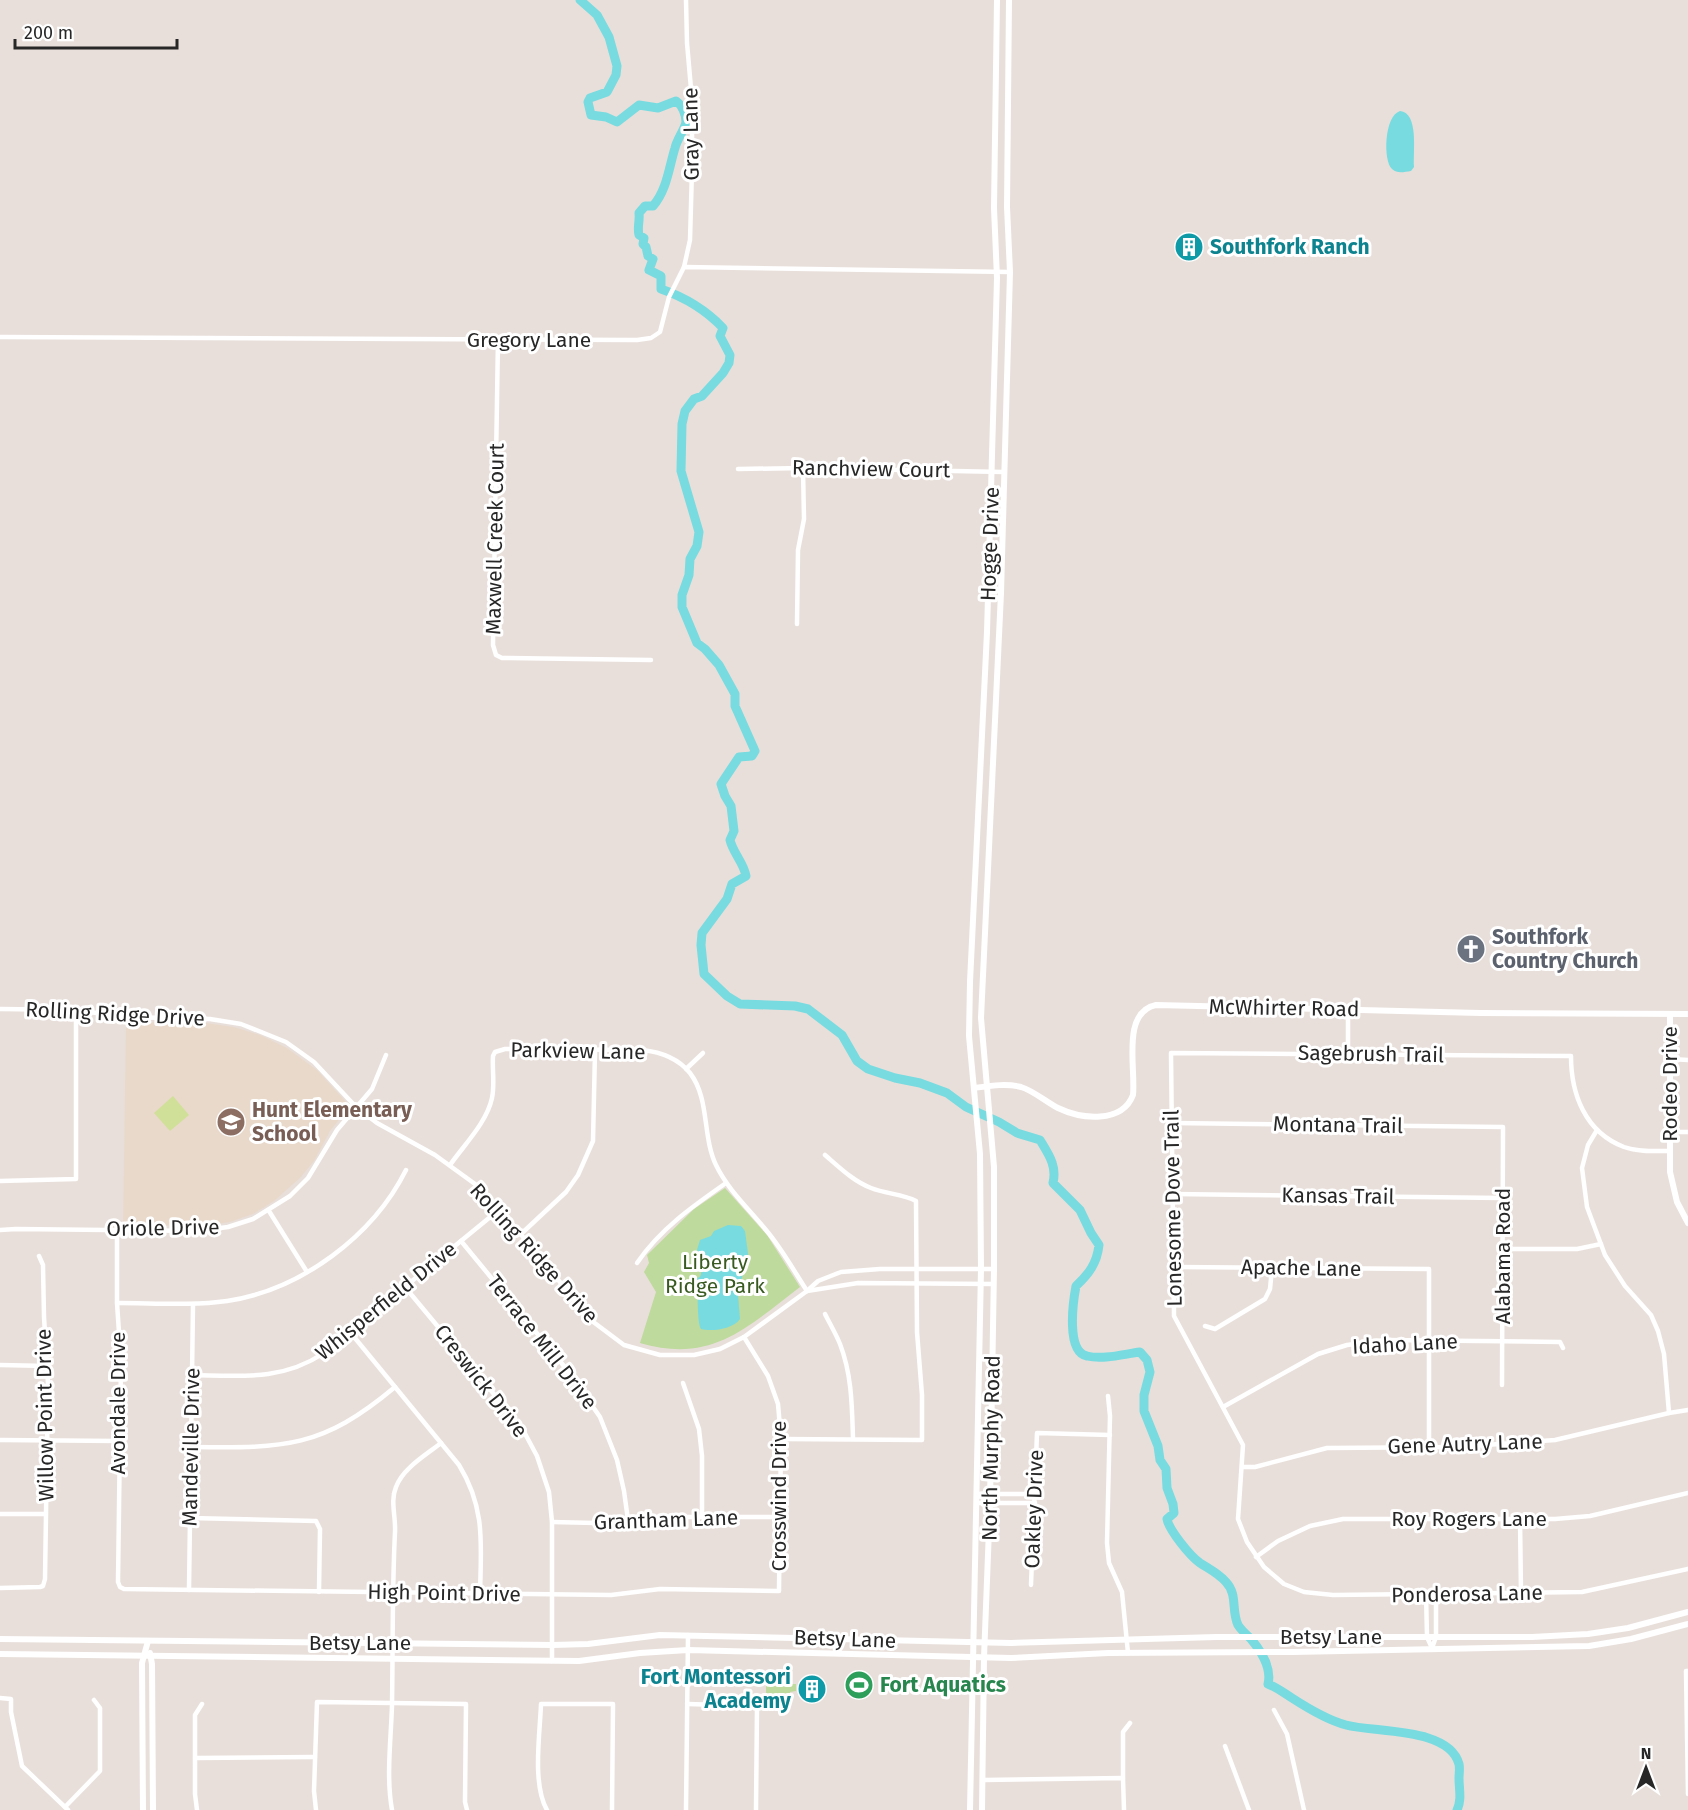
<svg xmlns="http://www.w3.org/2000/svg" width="1688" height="1810" font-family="'Fira Sans',sans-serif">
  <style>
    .education { fill: #e9d9cb }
    .green { fill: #beda9c }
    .pitch { fill: #d1e099 }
    .water { fill: #78dbe0 }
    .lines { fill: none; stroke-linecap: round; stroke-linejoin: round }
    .river { stroke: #78dbe0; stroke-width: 9 }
    .street { stroke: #fff; stroke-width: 4.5 }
    .secondary { stroke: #fff; stroke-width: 6 }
    .labels { text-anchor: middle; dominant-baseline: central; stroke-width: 6; stroke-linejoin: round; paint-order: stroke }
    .street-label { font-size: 21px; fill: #272727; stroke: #fff }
    .culture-label { font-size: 21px; font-weight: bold; fill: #0d838f; stroke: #fff; text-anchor: start }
    .worship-label { font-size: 21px; font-weight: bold; fill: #5b616d; stroke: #fff; text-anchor: start }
    .education-label { font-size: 21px; font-weight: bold; fill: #785e54; stroke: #fff; text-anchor: start }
    .park-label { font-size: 21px; fill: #395b21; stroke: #fff }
    .leisure-label { font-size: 21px; font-weight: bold; fill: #27864d; stroke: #fff; text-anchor: start }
  </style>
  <rect width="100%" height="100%" fill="#e8dfda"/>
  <polygon class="education" points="126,1022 206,1023 234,1027 260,1035 287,1048 317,1070 347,1103 347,1110 330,1131 314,1161 300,1178 274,1201 253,1214 230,1222 204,1226 123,1225"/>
  <g class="green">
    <path d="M725,1188L767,1235L800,1287C746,1328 712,1364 640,1343L656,1292L644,1272L649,1263L647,1255L694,1209Z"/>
    <polygon points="766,1684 796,1684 796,1691 790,1692 790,1709 766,1709"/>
  </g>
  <polygon class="pitch" points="173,1096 189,1115 170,1131 154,1113"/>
  <g class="water">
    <path d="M1400,111C1419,113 1413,151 1414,167L1411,171C1404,172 1397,174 1392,169C1383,161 1384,116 1400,111Z"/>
    <path d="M728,1225L741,1226L745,1231L749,1261L748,1266L742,1277L738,1295L740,1319C733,1329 712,1332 701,1329C697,1323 698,1292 697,1282C697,1274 699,1281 701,1274C703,1267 698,1262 701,1255L697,1250L700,1240L711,1236L714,1231Z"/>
  </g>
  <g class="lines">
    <path class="river" d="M580,0L597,15L609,37L617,66L616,75L607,92L590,98L588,102L591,115L606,117L617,122L639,105L658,108L676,101C682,105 686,114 686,122C685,129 677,139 675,148C669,167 667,190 653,206H645L639,213C640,221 637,227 639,235L644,238L643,244L646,247L648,256L653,259L649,270L661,276V289C684,297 706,310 723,328L720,336L730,355L729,363L723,373L702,396L694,399L685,411L682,424L681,471L699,532L697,546L690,559L689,575L682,595V607L697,643L705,649L719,665L735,694V706L755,751L752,756L739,757L721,784L725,796L731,806L734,831L730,840C733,853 744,863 746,876L732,884L727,899L702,933L701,945L704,974L727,996L740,1004L795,1006L808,1009L842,1035L857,1061L868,1069L895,1078L920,1083L947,1093L966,1107L999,1122L1017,1133L1040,1140C1049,1155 1057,1166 1053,1183L1080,1210L1091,1233L1099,1245C1097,1263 1089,1274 1076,1286C1073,1302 1066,1352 1087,1356C1103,1360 1124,1354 1140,1352L1147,1360L1150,1372L1144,1395V1411L1158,1446L1160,1460L1166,1469L1167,1488L1173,1504L1174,1513L1167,1519C1169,1530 1190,1556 1200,1563C1209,1569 1218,1573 1226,1582C1238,1595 1231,1610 1238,1625C1241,1630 1247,1635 1251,1639C1261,1651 1272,1668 1268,1684C1278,1688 1284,1693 1292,1698C1309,1709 1327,1720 1346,1725C1376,1733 1449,1727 1459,1764C1460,1769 1459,1774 1459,1778C1459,1790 1462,1799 1457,1810"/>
    <g class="street">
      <polyline points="684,267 690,240 692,170 692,100 687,43 686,0"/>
      <polyline points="0,337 637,340 651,338 660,332 669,297 684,267 1010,272"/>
      <polyline points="498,339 493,645 496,655 502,658 651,660"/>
      <polyline points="738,469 803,468 1004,472"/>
      <polyline points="797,624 798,550 804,519 803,468"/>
      <polyline points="0,1009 76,1010 124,1017 210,1019 241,1024 286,1042 314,1062 356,1107 377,1123 435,1155 475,1184 500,1209 592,1321 624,1345 660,1355 694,1355 720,1349 744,1337 807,1291 818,1281 841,1272 880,1269 994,1269"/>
      <polyline points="1348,1010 1348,1053"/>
      <polyline points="1671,1059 1688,1060"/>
      <polyline points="686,1069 703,1053"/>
      <polyline points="1172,1123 1503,1127 1502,1385"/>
      <polyline points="1597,1130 1588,1145 1582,1168 1587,1207 1605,1255 1625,1286 1651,1315 1658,1331 1664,1354 1669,1413"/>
      <polyline points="1670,1132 1688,1132"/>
      <path d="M1670,1151C1655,1151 1638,1152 1624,1147C1585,1132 1571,1094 1571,1056L1171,1053L1174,1316L1243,1445L1238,1519L1247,1542L1264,1567L1284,1584L1304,1592L1333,1595L1582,1592L1688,1569"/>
      <path d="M450,1165C464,1145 487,1122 492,1098C495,1084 492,1069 493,1056L495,1052L505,1049L642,1050C661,1052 678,1058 690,1073C710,1099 702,1136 716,1165C728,1190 749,1209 766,1230C782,1249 794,1271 807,1291"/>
      <polyline points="0,1181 76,1179 76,1010"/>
      <polyline points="1173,1194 1503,1198"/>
      <polyline points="269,1211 307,1272"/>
      <polyline points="0,1230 16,1229 198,1231 228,1227 253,1219 290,1196 308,1178 337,1130 372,1089 386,1055"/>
      <polyline points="117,1230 117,1303 121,1362 118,1582 120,1587 124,1589 611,1595 660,1589 779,1591 781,1439 778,1404 768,1376 744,1337"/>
      <polyline points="521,1234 566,1192 578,1175 593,1141 595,1051"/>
      <polyline points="461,1241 568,1371 600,1417 617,1460 624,1491 628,1520"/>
      <polyline points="1503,1249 1577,1249 1601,1244"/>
      <path d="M637,1263C660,1229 693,1206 726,1183"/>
      <polyline points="1174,1267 1429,1269 1429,1447"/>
      <polyline points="405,1287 522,1428 537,1456 549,1492 552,1522 552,1660"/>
      <polyline points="807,1291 858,1283 994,1284"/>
      <path d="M117,1303C154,1303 191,1306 227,1301C301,1290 373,1236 406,1170"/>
      <path d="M825,1314C830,1324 836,1334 840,1344C852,1375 852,1407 853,1439"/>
      <polyline points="1205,1326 1215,1329 1265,1299 1270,1289 1272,1268"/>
      <path d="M350,1332L459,1465C486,1509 481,1545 480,1594"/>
      <polyline points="0,1365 48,1366"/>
      <path d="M193,1375C241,1376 282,1381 324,1353L500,1209"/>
      <polyline points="683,1383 699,1429 702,1456 702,1517"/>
      <polyline points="1108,1396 1110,1416 1107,1543 1109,1563 1122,1592 1128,1653"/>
      <polyline points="1223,1407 1318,1354 1347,1345 1385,1340 1560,1342 1563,1348"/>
      <path d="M781,1439L922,1440V1395L917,1332L916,1201C903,1194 886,1194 871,1188C853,1181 839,1167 825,1155"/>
      <polyline points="0,1440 119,1441"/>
      <path d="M192,1447C284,1448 321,1449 395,1387"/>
      <polyline points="1242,1467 1255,1467 1327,1448 1459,1447 1555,1440 1669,1413 1688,1410"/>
      <polyline points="978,1494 1036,1494"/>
      <polyline points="977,1503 1035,1503"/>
      <polyline points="0,1514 45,1514"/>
      <polyline points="190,1518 316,1521 320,1529 319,1592"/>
      <polyline points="1520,1519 1521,1593"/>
      <polyline points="552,1522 596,1523 662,1517 780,1517"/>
      <polyline points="1256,1557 1278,1541 1310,1526 1343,1519 1555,1519 1590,1516 1688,1493"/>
      <polyline points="1031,1585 1037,1433 1110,1435"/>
      <polyline points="0,1588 40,1587 43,1586 45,1579 48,1384 44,1317 43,1265 39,1256"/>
      <polyline points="189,1590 193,1304"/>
      <polyline points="1426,1594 1427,1637 1432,1648"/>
      <polyline points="1432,1648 1436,1637 1436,1594"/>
      <polyline points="1688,1671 1686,1671 1688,1794"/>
      <polyline points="0,1698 11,1699 11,1712 22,1766 68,1810"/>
      <polyline points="687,1704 757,1706 756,1810"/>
      <polyline points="1274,1710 1287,1734 1304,1810"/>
      <polyline points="1225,1746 1249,1810"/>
      <polyline points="195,1758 315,1757"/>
      <polyline points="1123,1778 1123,1732 1130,1723"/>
      <polyline points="983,1780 1123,1778 1124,1810"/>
      <polyline points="65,1807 100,1771 100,1708 94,1700"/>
      <polyline points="197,1810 195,1794 195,1715 202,1704"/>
      <polyline points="316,1810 314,1791 317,1702 466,1704 465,1802 467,1810"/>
      <path d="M392,1810C386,1776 391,1740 392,1705C393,1647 392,1590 395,1532C396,1517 390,1501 396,1487C403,1468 426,1455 441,1443"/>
      <path d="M547,1810C532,1784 540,1734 541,1704H613L612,1810"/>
      <polyline points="686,1810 688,1635"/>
    </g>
    <g class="secondary">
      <polyline points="1670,1014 1670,1172 1677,1202 1688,1223"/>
      <path d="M974,1088C989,1086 1006,1083 1021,1087C1034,1091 1046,1102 1058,1108C1081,1119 1122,1124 1133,1095C1136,1069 1121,1012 1156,1005L1480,1013L1688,1014"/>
      <polyline points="0,1639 553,1645 588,1644 660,1635 1011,1643 1216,1637 1532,1637 1588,1634 1628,1628 1688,1612"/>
      <polyline points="150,1653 152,1664 153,1810"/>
      <polyline points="0,1654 579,1661 640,1653 688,1650 1011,1658 1108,1653 1293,1652 1589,1646 1631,1639 1688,1624"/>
      <polyline points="143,1810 142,1663 148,1641"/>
      <polyline points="970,1810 981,1269 980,1154 969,1036 970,982 987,632 997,278 994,208 997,0"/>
      <polyline points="982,1810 984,1658 990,1503 994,1269 994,1167 981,1018 1001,593 1010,272 1007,207 1009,0"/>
    </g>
  </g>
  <defs>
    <g id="building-disc" transform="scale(1.5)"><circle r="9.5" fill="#0f9aa8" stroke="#fff"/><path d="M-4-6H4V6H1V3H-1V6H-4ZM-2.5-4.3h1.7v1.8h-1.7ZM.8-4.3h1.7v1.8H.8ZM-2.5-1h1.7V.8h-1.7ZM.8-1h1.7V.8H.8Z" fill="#fff"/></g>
    <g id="church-disc" transform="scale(1.5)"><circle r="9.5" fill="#6b7280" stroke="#fff"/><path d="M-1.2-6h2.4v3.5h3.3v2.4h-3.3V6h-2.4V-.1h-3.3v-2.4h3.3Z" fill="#fff"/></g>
    <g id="school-disc" transform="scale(1.5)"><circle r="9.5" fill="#8d6e63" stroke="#fff"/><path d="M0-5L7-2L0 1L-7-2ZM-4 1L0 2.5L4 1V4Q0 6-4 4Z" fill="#fff"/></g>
    <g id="stadium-disc" transform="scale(1.5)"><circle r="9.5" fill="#2e9e5b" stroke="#fff"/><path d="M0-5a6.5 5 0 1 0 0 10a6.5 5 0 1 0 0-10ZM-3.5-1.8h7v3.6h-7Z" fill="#fff"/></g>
  </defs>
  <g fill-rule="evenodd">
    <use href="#building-disc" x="1189" y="247"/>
    <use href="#church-disc" x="1471" y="949"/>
    <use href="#school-disc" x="231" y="1122"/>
    <use href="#stadium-disc" x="859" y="1685"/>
    <use href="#building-disc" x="812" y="1689"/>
  </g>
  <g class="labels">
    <g class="street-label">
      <text transform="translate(691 134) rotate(-91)">Gray Lane</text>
      <text x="529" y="340">Gregory Lane</text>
      <text transform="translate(871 469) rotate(1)">Ranchview Court</text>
      <text transform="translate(495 539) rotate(-89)">Maxwell Creek Court</text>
      <text transform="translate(990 544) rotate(-88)">Hogge Drive</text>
      <text transform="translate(1284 1008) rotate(1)">McWhirter Road</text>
      <text transform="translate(115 1014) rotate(3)">Rolling Ridge Drive</text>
      <text transform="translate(578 1051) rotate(1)">Parkview Lane</text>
      <text transform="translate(1371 1054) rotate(1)">Sagebrush Trail</text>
      <text transform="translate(1670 1084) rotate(-90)">Rodeo Drive</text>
      <text transform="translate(1338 1125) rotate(1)">Montana Trail</text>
      <text transform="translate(1338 1196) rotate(1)">Kansas Trail</text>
      <text transform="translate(1173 1208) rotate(-91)">Lonesome Dove Trail</text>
      <text transform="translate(163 1228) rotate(-1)">Oriole Drive</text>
      <text transform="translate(534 1253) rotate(48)">Rolling Ridge Drive</text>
      <text transform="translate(1503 1256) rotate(-90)">Alabama Road</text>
      <text transform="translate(1301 1268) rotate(1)">Apache Lane</text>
      <text transform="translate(386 1301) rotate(-39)">Whisperfield Drive</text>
      <text transform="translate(542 1342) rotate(52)">Terrace Mill Drive</text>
      <text transform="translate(1405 1344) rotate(-3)">Idaho Lane</text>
      <text transform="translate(481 1381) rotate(52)">Creswick Drive</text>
      <text transform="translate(118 1403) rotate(-90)">Avondale Drive</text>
      <text transform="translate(45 1415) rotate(-91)">Willow Point Drive</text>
      <text transform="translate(1465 1444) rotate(-2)">Gene Autry Lane</text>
      <text transform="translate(191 1447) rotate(-89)">Mandeville Drive</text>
      <text transform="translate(991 1448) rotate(-89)">North Murphy Road</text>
      <text transform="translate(779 1496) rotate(-90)">Crosswind Drive</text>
      <text transform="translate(1034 1509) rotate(-88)">Oakley Drive</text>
      <text x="1469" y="1519">Roy Rogers Lane</text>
      <text transform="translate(666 1520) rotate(-2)">Grantham Lane</text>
      <text transform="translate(444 1593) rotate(1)">High Point Drive</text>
      <text transform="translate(1467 1594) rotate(-1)">Ponderosa Lane</text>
      <text x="1331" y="1637">Betsy Lane</text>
      <text transform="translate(845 1639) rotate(2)">Betsy Lane</text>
      <text x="360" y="1643">Betsy Lane</text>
    </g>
    <g class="culture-label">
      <text x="1210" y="247">Southfork Ranch</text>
      <text x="791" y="1677" text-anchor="end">Fort Montessori<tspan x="791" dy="24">Academy</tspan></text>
    </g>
    <g class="worship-label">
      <text x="1492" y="937">Southfork<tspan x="1492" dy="24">Country Church</tspan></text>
    </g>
    <g class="education-label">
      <text x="252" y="1110">Hunt Elementary<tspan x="252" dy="24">School</tspan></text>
    </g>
    <g class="park-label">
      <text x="715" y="1262">Liberty<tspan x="715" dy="24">Ridge Park</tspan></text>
    </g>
    <g class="leisure-label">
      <text x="880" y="1685">Fort Aquatics</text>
    </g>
  </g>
  <g transform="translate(1646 1768)" stroke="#ffffff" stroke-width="4.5" paint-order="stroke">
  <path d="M0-4.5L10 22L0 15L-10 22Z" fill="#272727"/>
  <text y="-9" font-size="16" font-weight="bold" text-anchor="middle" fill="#272727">N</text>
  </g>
  <path d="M15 39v9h162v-9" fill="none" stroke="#272727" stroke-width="3"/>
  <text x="24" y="39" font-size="18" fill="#272727" stroke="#ffffff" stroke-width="4.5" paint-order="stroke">200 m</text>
</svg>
